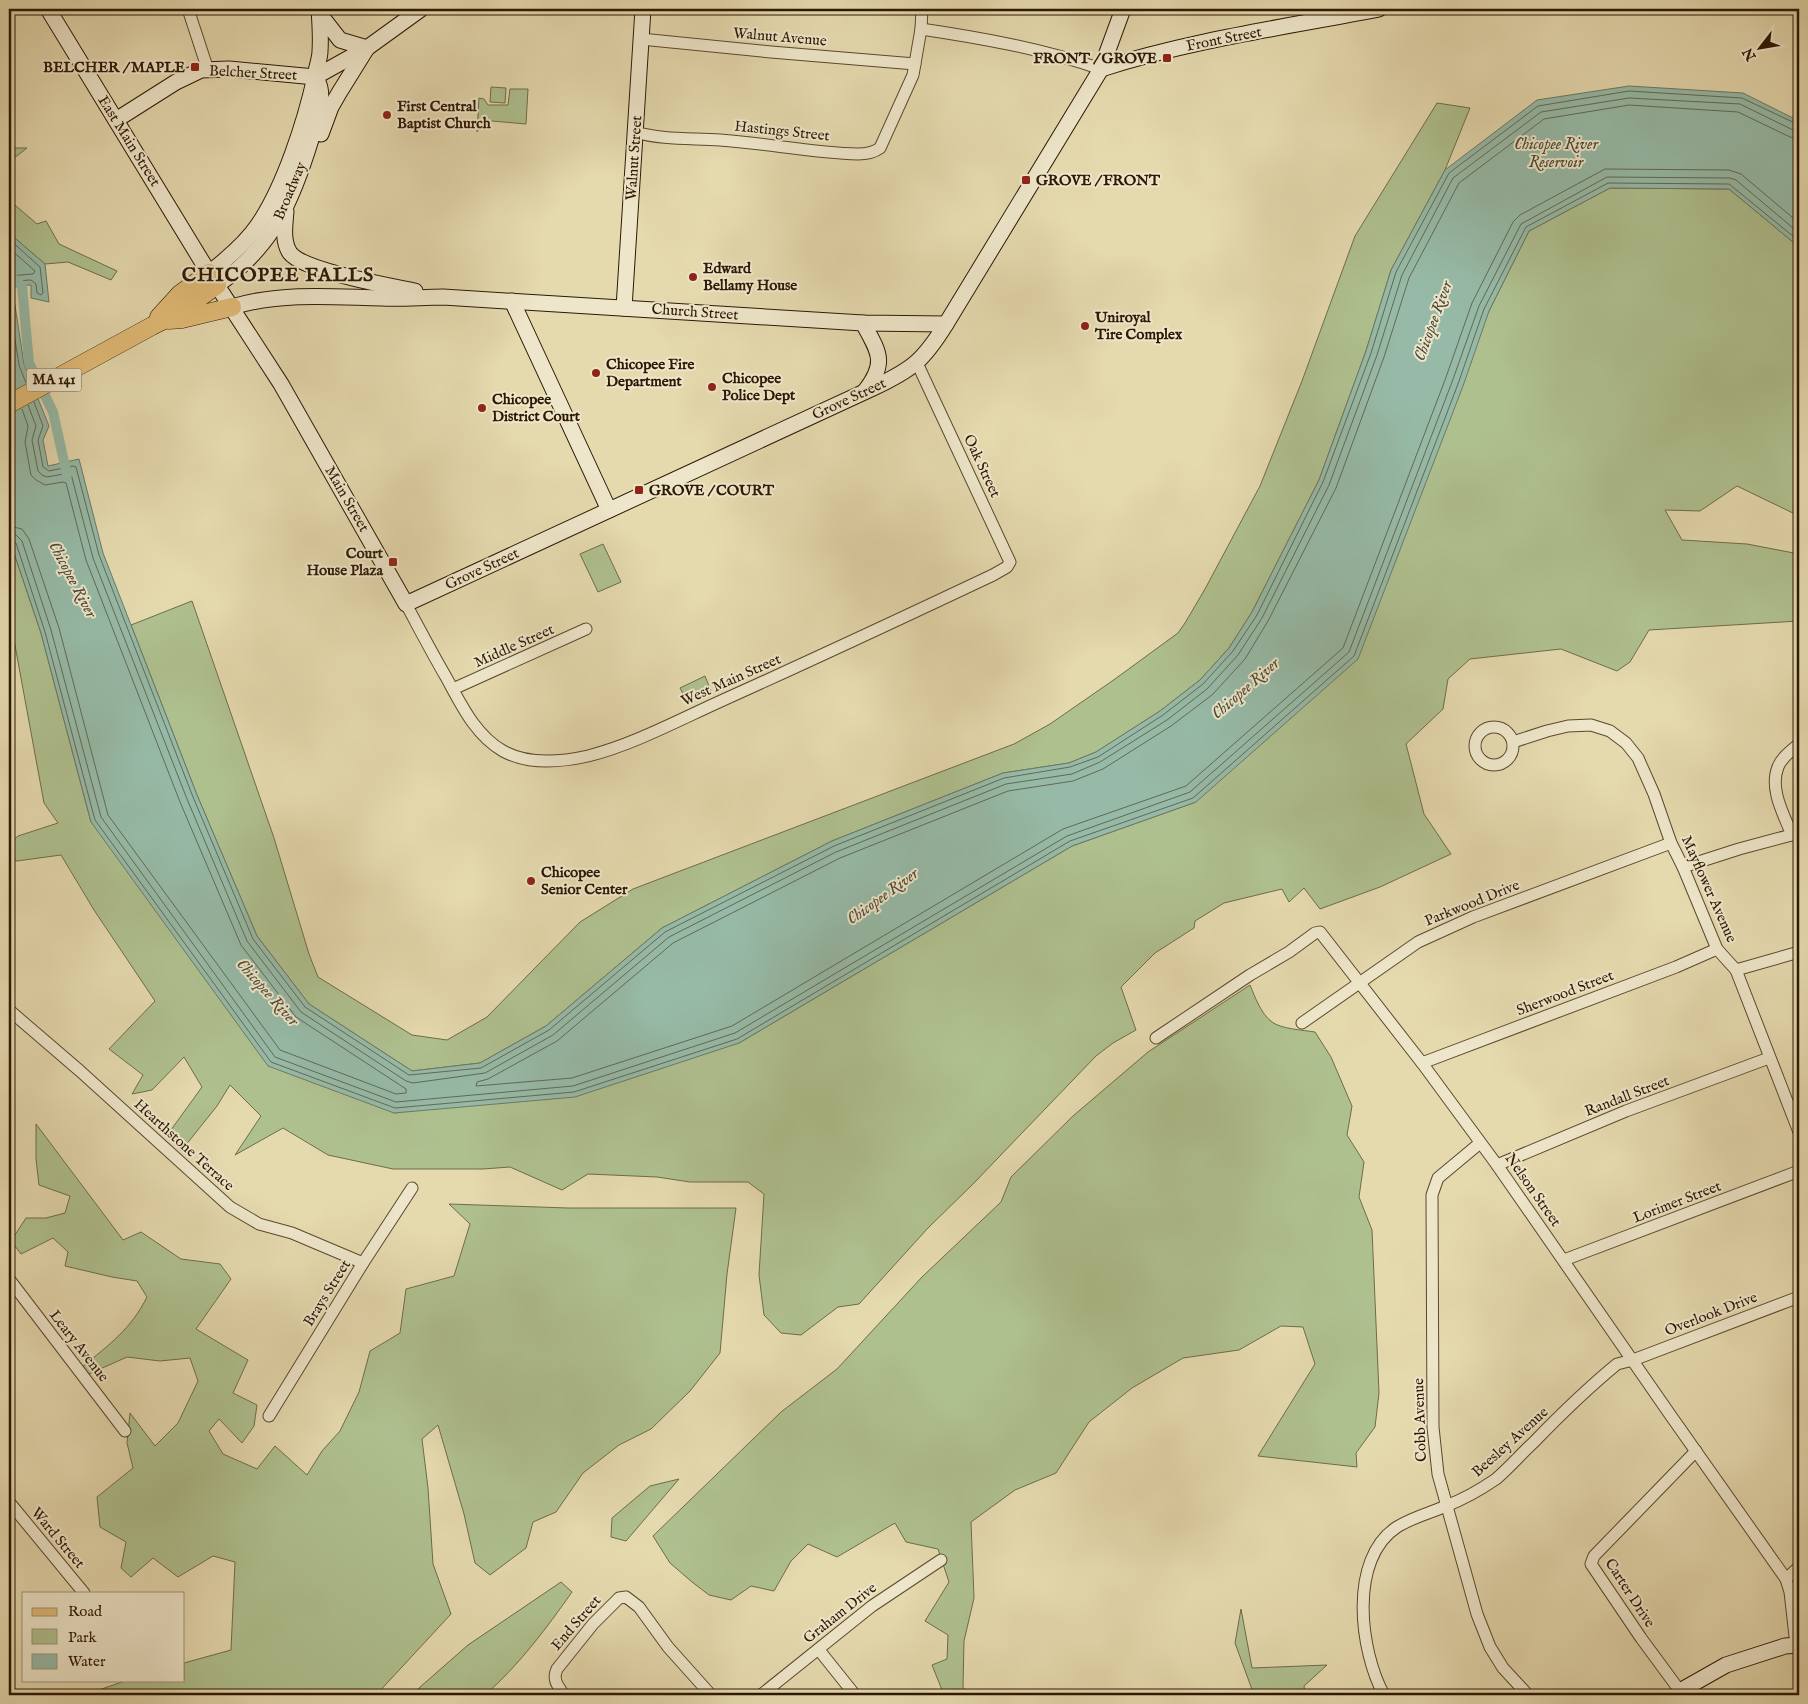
<svg xmlns="http://www.w3.org/2000/svg" width="1808" height="1704" font-family="'IM FELL English',serif">
  <style>
    .green { fill: #afc08f; stroke: #6e6c4a }
    .water { fill: #96baa7; stroke: #6c7966 }
    .lines { fill: none; stroke-linecap: round; stroke-linejoin: round }
    .shore { stroke: #626956; stroke-width: 1 }
    .canal { stroke: #96baa7; stroke-width: 10 }
    .street-casing { stroke: #5b482e; stroke-width: 13 }
    .secondary-casing { stroke: #2d1804; stroke-width: 17 }
    .primary-casing { stroke: #2d1804; stroke-width: 19 }
    .street { stroke: #eee6ca; stroke-width: 11 }
    .secondary { stroke: #eee6ca; stroke-width: 15 }
    .primary { stroke: #e2bc77; stroke-width: 18 }
    .poi-dot { fill: #8f2418; stroke: #eee6ca; stroke-width: 2 }
    .labels { text-anchor: middle; dominant-baseline: central; stroke-width: 4; stroke-linejoin: round; paint-order: stroke }
    .shield { fill: #eee6ca; stroke: #67563f; stroke-width: 1 }
    .shield-label { font-size: 14px; font-weight: bold; fill: #2d1804 }
    .street-label { font-size: 15px; fill: #2d1804; stroke: #eee6ca }
    .poi-label { font-size: 15px; font-weight: bold; fill: #2d1804; stroke: #eee6ca; text-anchor: start }
    .water-label { font-size: 16px; font-style: italic; fill: #4c4935; stroke: #eee6ca }
    .district-label { font-size: 20px; font-weight: bold; letter-spacing: 1px; fill: #2d1804; stroke: #eee6ca }
  </style>
  <rect width="100%" height="100%" fill="#e5d9ae"/>
  <filter id="stains"><feTurbulence type="fractalNoise" baseFrequency=".004" numOctaves="4"/><feColorMatrix values="0 0 0 0 .2 0 0 0 0 .09 0 0 0 0 .02 0 0 0 .5 -.17"/></filter>
  <radialGradient id="worn" r=".72"><stop offset=".6" stop-color="#630" stop-opacity="0"/><stop offset="1" stop-color="#630" stop-opacity=".3"/></radialGradient>
  <g class="green">
    <polygon points="491,87 506,88 505,103 490,102"/>
    <polygon points="510,89 528,89 526,124 492,121 484,123 477,132 479,98 484,99 488,105 508,105"/>
    <polygon points="1437,103 1470,108 1445,170 1391,270 1366,351 1319,480 1252,612 1229,648 1200,680 1160,711 1096,752 1069,763 1003,773 832,841 662,928 546,1026 480,1063 412,1071 309,1004 257,936 197,795 131,625 192,601 274,838 309,954 318,977 412,1035 447,1040 487,1017 580,922 633,889 1014,744 1050,724 1115,679 1178,633 1185,623 1205,589 1260,486 1302,381 1355,236"/>
    <polygon points="9,148 27,148 9,162"/>
    <polygon points="1610,188 1729,189 1799,247 1799,516 1737,486 1700,511 1665,510 1682,540 1747,544 1799,554 1799,621 1649,630 1630,662 1617,671 1561,649 1470,659 1448,679 1443,709 1406,744 1424,814 1451,854 1380,887 1320,909 1304,888 1289,902 1282,889 1224,903 1195,921 1194,928 1155,953 1121,987 1136,1030 1113,1043 1096,1056 973,1184 928,1228 859,1304 838,1307 801,1335 781,1333 764,1315 759,1275 764,1194 748,1182 690,1182 657,1177 588,1174 562,1190 510,1167 483,1169 393,1169 328,1155 283,1128 235,1155 261,1116 230,1085 217,1106 181,1151 168,1134 202,1087 184,1057 152,1090 132,1094 143,1075 109,1049 155,1001 94,910 61,855 17,861 9,860 9,844 18,836 58,823 44,803 14,640 9,639 9,538 41,633 91,822 394,1113 739,1043 1072,846 1196,802 1489,311 1529,231"/>
    <polygon points="9,200 37,224 46,221 59,244 117,271 111,280 68,262 45,264 9,233"/>
    <polygon points="603,544 621,582 598,592 580,554"/>
    <polygon points="705,676 711,691 687,701 680,688"/>
    <path d="M1250,985C1255,997 1261,1014 1272,1022C1281,1029 1303,1030 1315,1032L1331,1057L1352,1106L1347,1135L1364,1162L1359,1197L1372,1230L1379,1393L1375,1427L1356,1453L1357,1467L1258,1456L1315,1364L1303,1327L1281,1326L1239,1350L1183,1358L1132,1388L1089,1422L1056,1473L1015,1490L971,1522L974,1598L964,1641L963,1687L967,1695H944L932,1665L947,1659L948,1635L925,1621L949,1582L938,1549L906,1542L895,1523L837,1557L808,1544L791,1561L774,1591L751,1586L731,1600L709,1595L692,1582L670,1563L653,1536L781,1412L837,1369L922,1277L1001,1202L1011,1177L1073,1116L1148,1052Z"/>
    <path d="M36,1124L123,1240L141,1232L181,1259L220,1264L231,1279L196,1329L248,1360L233,1393L257,1405L254,1426L242,1443L219,1419L209,1431L223,1454L257,1469L275,1446L307,1475L322,1451L340,1431L359,1392L370,1351L400,1333L406,1289L454,1276L470,1224L449,1204L568,1208H736L727,1274L720,1353L690,1391L651,1429L619,1445L583,1473L556,1512L533,1522L526,1548L490,1575L475,1563L464,1514L438,1425L422,1439L428,1488L433,1564L451,1614L376,1695H84L128,1680H184V1663L231,1650L235,1562L213,1556L178,1577L153,1558L131,1577L121,1568L126,1542L100,1527L97,1497L133,1468L127,1443L130,1413L155,1446L178,1423L198,1381L190,1358L160,1361L127,1357L89,1374L82,1367C109,1345 131,1329 147,1297L137,1281L112,1277L65,1266L68,1252L53,1238L21,1254L11,1241L26,1218H46L65,1213L70,1196L39,1185L36,1159Z"/>
    <polygon points="679,1479 626,1541 611,1537 612,1518 650,1486"/>
    <path d="M561,1582L572,1592C546,1629 519,1665 485,1695H415L419,1688L468,1645Z"/>
    <polygon points="1241,1609 1252,1668 1327,1665 1304,1686 1305,1695 1254,1695 1235,1643"/>
  </g>
  <polygon class="water" points="1629,86 1743,93 1799,121 1799,247 1729,189 1610,188 1529,231 1489,311 1463,386 1358,659 1196,802 1072,846 739,1043 575,1097 394,1113 268,1066 91,822 41,633 9,538 9,233 45,264 49,302 31,298 31,285 12,286 24,364 49,426 43,440 48,466 79,459 103,553 197,795 257,936 309,1004 412,1071 480,1063 546,1026 662,928 832,841 1003,773 1069,763 1096,752 1160,711 1200,680 1229,648 1252,612 1319,480 1366,351 1391,270 1445,170 1537,100"/>
  <g class="lines">
    <g class="shore">
      <polyline points="1799,139 1790,137 1738,112 1629,105 1544,119 1459,183 1409,278 1384,357 1336,488 1268,621 1245,659 1212,695 1171,726 1103,769 1073,781 1008,791 840,858 673,943 557,1041 488,1079 477,1082 476,1086 572,1078 732,1026 1063,829 1186,786 1343,648 1445,380 1472,303 1513,222 1520,215 1605,169 1729,170 1741,174 1799,223"/>
      <polyline points="9,239 40,267 43,293 41,295 37,293 36,284 31,280 13,281 9,283"/>
      <polyline points="9,248 35,271 33,274 9,276"/>
      <polyline points="9,302 19,365 26,383"/>
      <polyline points="34,402 43,426 38,440 43,467 49,471 73,466 76,467 99,555 193,797 253,939 305,1007 409,1075 481,1068 549,1030 665,932 834,846 1004,778 1070,767 1098,757 1163,715 1203,684 1233,651 1257,615 1323,482 1371,353 1396,272 1449,173 1538,106 1629,91 1742,98 1799,125"/>
      <polyline points="28,405 36,426 32,440 38,471 42,475 47,477 69,473 71,474 93,558 187,799 247,941 301,1012 406,1081 413,1083 485,1073 553,1035 669,937 836,852 1006,784 1072,774 1100,762 1167,720 1207,689 1238,655 1262,618 1329,485 1377,355 1402,275 1453,178 1541,112 1629,98 1740,104 1793,130 1799,131"/>
      <polyline points="9,526 22,529 29,539 59,628 108,815 280,1050 396,1094 406,1093 406,1089 296,1017 241,945 180,802 86,560 66,483 63,482 45,485 36,480 31,475 25,442 28,426 22,409"/>
      <polyline points="9,533 16,535 22,541 51,630 101,817 275,1057 396,1102 573,1086 735,1033 1067,836 1190,792 1349,652 1452,382 1479,306 1521,224 1607,177 1730,178 1736,180 1799,233"/>
      <polyline points="9,539 13,540 16,543 45,632 95,820 271,1062 395,1108 574,1092 737,1039 1070,841 1193,798 1354,656 1458,384 1484,309 1526,227 1608,183 1729,184 1799,241"/>
    </g>
    <polyline class="canal" points="9,275 22,286 29,363 53,412 67,475"/>
    <g class="street-casing">
      <g id="street">
        <polyline points="188,9 208,70"/>
        <path d="M921,29C982,38 1043,49 1101,69"/>
        <polyline points="641,39 771,52 915,64"/>
        <path d="M635,132C662,140 692,138 720,140C766,143 812,153 858,154C866,154 873,153 880,148L913,75L921,29L922,9"/>
        <path d="M406,604C419,628 432,653 446,677C461,704 475,735 503,751C528,765 561,762 588,756C632,745 679,720 721,701C812,660 902,618 993,575L1007,567L1010,562L917,363"/>
        <polyline points="453,689 586,629"/>
        <circle cx="1494" cy="746" r="19"/>
        <polyline points="1513,742 1547,731 1568,726 1591,725 1610,731 1626,743 1638,758 1654,794 1671,843 1683,867 1717,949 1736,970 1799,1132"/>
        <path d="M1792,835C1784,815 1769,789 1778,767C1781,758 1792,750 1799,744"/>
        <polyline points="1683,867 1739,849 1799,833"/>
        <polyline points="1736,970 1799,952"/>
        <polyline points="9,1010 80,1071 230,1207 259,1224 292,1233 363,1263"/>
        <polyline points="1302,1023 1418,942 1473,917 1671,843"/>
        <polyline points="1156,1038 1250,975 1289,952 1315,933 1320,932 1422,1063 1497,1165 1671,1416 1786,1579 1790,1592 1796,1645"/>
        <polyline points="1422,1063 1676,967 1717,949"/>
        <polyline points="1480,1143 1438,1178 1432,1195 1433,1427 1438,1474 1477,1614 1490,1647 1503,1668 1528,1695"/>
        <polyline points="1497,1165 1626,1111 1769,1058"/>
        <polyline points="1564,1260 1799,1171"/>
        <polyline points="9,1279 125,1431"/>
        <polyline points="269,1416 363,1263 412,1188"/>
        <polyline points="9,1502 84,1593"/>
        <polyline points="1786,1579 1799,1567"/>
        <polyline points="819,1650 855,1695"/>
        <polyline points="1680,1691 1641,1638 1591,1564 1594,1556 1696,1451"/>
        <path d="M564,1695C558,1686 552,1680 557,1669L593,1624L619,1598L626,1597L639,1607L668,1647L711,1695"/>
        <polyline points="761,1695 872,1606 941,1560"/>
        <path d="M1384,1695C1360,1651 1348,1559 1397,1527C1413,1517 1430,1513 1446,1506C1464,1499 1480,1490 1496,1479C1509,1468 1521,1454 1534,1442C1560,1415 1588,1388 1617,1364L1633,1360L1799,1297"/>
      </g>
    </g>
    <g class="secondary-casing">
      <g id="secondary">
        <path d="M48,9L209,273L281,384L406,604L873,388C913,369 923,361 946,324L1101,69L1123,9"/>
        <polyline points="319,13 340,40 367,48"/>
        <path d="M1101,69C1191,40 1286,27 1379,9"/>
        <polyline points="315,77 367,48 421,9"/>
        <polyline points="116,120 176,82 201,70 229,69 315,77"/>
        <polyline points="321,134 331,107 339,93 367,48"/>
        <path d="M286,211C285,225 282,241 290,253C304,271 390,286 415,291"/>
        <path d="M209,273C227,259 245,244 258,225C284,187 305,122 315,77C316,68 320,59 320,51C321,37 320,23 319,9"/>
        <path d="M217,285C274,246 293,199 312,136C317,119 326,96 317,80"/>
        <polyline points="512,301 609,510"/>
        <path d="M232,307C280,292 332,297 382,298C402,299 423,297 443,297L863,323L946,324"/>
        <polyline points="624,308 643,9"/>
        <path d="M863,323C878,351 888,362 865,391"/>
        <polyline points="1676,1695 1680,1691 1726,1665 1785,1646 1799,1645"/>
      </g>
    </g>
    <g class="primary-casing">
      <g id="primary">
        <polyline points="159,317 180,294 209,273"/>
        <polyline points="169,320 182,319 232,307"/>
        <polyline points="9,404 152,326 178,313 217,285"/>
      </g>
    </g>
    <use href="#street" class="street"/>
    <use href="#secondary" class="secondary"/>
    <use href="#primary" class="primary"/>
  </g>
  <g class="poi-dot">
    <rect x="1162" y="53" width="10" height="10" rx="2.5"/>
    <rect x="190" y="62" width="10" height="10" rx="2.5"/>
    <circle cx="387" cy="115" r="5"/>
    <rect x="1021" y="175" width="10" height="10" rx="2.5"/>
    <circle cx="693" cy="277" r="5"/>
    <circle cx="1085" cy="326" r="5"/>
    <circle cx="596" cy="373" r="5"/>
    <circle cx="712" cy="387" r="5"/>
    <circle cx="482" cy="408" r="5"/>
    <rect x="634" y="485" width="10" height="10" rx="2.5"/>
    <rect x="388" y="557" width="10" height="10" rx="2.5"/>
    <circle cx="531" cy="881" r="5"/>
  </g>
  <g class="labels">
    <rect class="shield" x="26.5" y="368.5" width="55" height="23" rx="4"/>
    <g class="shield-label">
      <text x="54" y="380">MA 141</text>
    </g>
    <g class="street-label">
      <text transform="translate(780 37) rotate(5)">Walnut Avenue</text>
      <text transform="translate(1224 39) rotate(-11)">Front Street</text>
      <text transform="translate(253 73) rotate(3)">Belcher Street</text>
      <text transform="translate(782 131) rotate(6)">Hastings Street</text>
      <text transform="translate(129 141) rotate(58)">East Main Street</text>
      <text transform="translate(634 158) rotate(-86)">Walnut Street</text>
      <text transform="translate(290 191) rotate(-67)">Broadway</text>
      <text transform="translate(695 312) rotate(4)">Church Street</text>
      <text transform="translate(849 399) rotate(-25)">Grove Street</text>
      <text transform="translate(982 466) rotate(65)">Oak Street</text>
      <text transform="translate(347 499) rotate(60)">Main Street</text>
      <text transform="translate(482 569) rotate(-25)">Grove Street</text>
      <text transform="translate(514 646) rotate(-24)">Middle Street</text>
      <text transform="translate(731 680) rotate(-24)">West Main Street</text>
      <text transform="translate(1709 889) rotate(66)">Mayflower Avenue</text>
      <text transform="translate(1472 903) rotate(-22)">Parkwood Drive</text>
      <text transform="translate(1565 993) rotate(-21)">Sherwood Street</text>
      <text transform="translate(1627 1096) rotate(-21)">Randall Street</text>
      <text transform="translate(184 1145) rotate(42)">Hearthstone Terrace</text>
      <text transform="translate(1533 1190) rotate(55)">Nelson Street</text>
      <text transform="translate(1677 1202) rotate(-21)">Lorimer Street</text>
      <text transform="translate(327 1293) rotate(-58)">Brays Street</text>
      <text transform="translate(1711 1314) rotate(-21)">Overlook Drive</text>
      <text transform="translate(79 1346) rotate(52)">Leary Avenue</text>
      <text transform="translate(1420 1420) rotate(-92)">Cobb Avenue</text>
      <text transform="translate(1510 1442) rotate(-42)">Beesley Avenue</text>
      <text transform="translate(58 1538) rotate(50)">Ward Street</text>
      <text transform="translate(1630 1593) rotate(57)">Carter Drive</text>
      <text transform="translate(840 1613) rotate(-38)">Graham Drive</text>
      <text transform="translate(576 1623) rotate(-49)">End Street</text>
    </g>
    <g class="poi-label">
      <text x="1157" y="58" text-anchor="end">FRONT / GROVE</text>
      <text x="185" y="67" text-anchor="end">BELCHER / MAPLE</text>
      <text x="397" y="106">First Central<tspan x="397" dy="17">Baptist Church</tspan></text>
      <text x="1036" y="180">GROVE / FRONT</text>
      <text x="703" y="268">Edward<tspan x="703" dy="17">Bellamy House</tspan></text>
      <text x="1095" y="317">Uniroyal<tspan x="1095" dy="17">Tire Complex</tspan></text>
      <text x="606" y="364">Chicopee Fire<tspan x="606" dy="17">Department</tspan></text>
      <text x="722" y="378">Chicopee<tspan x="722" dy="17">Police Dept</tspan></text>
      <text x="492" y="399">Chicopee<tspan x="492" dy="17">District Court</tspan></text>
      <text x="649" y="490">GROVE / COURT</text>
      <text x="383" y="553" text-anchor="end">Court<tspan x="383" dy="17">House Plaza</tspan></text>
      <text x="541" y="872">Chicopee<tspan x="541" dy="17">Senior Center</tspan></text>
    </g>
    <g class="water-label">
      <text x="1556" y="145">Chicopee River<tspan x="1556" dy="18">Reservoir</tspan></text>
      <text transform="translate(1434 321) rotate(-70)">Chicopee River</text>
      <text transform="translate(72 580) rotate(62)">Chicopee River</text>
      <text transform="translate(1246 689) rotate(-41)">Chicopee River</text>
      <text transform="translate(883 897) rotate(-36)">Chicopee River</text>
      <text transform="translate(267 993) rotate(48)">Chicopee River</text>
    </g>
    <g class="district-label">
      <text x="278" y="275">CHICOPEE FALLS</text>
    </g>
  </g>
  <rect width="1808" height="1704" fill="none" stroke="#e5d9ae" stroke-width="30"/>
  <rect x="10" y="10" width="1788" height="1684" fill="none" stroke="#2d1804" stroke-width="2.5"/>
  <rect x="15" y="15" width="1778" height="1674" fill="none" stroke="#2d1804"/>
  <rect x="22" y="1592" width="162" height="90" fill="#eee6ca" stroke="#a1947b"/>
  <rect x="32" y="1608" width="25" height="8" fill="#e2bc77" stroke="#a1947b"/>
  <text x="68" y="1616" font-size="15" fill="#2d1804">Road</text>
  <rect x="32" y="1629" width="25" height="15" fill="#afc08f" stroke="#a1947b"/>
  <text x="68" y="1642" font-size="15" fill="#2d1804">Park</text>
  <rect x="32" y="1654" width="25" height="15" fill="#96baa7" stroke="#a1947b"/>
  <text x="68" y="1666" font-size="15" fill="#2d1804">Water</text>
  <g transform="translate(1760 48) rotate(239)" stroke="#eee6ca" stroke-width="4" paint-order="stroke">
  <path d="M0-4L9 19L0 12L-9 19Z" fill="#2d1804"/>
  <text y="-8" font-size="14" font-weight="bold" text-anchor="middle" fill="#2d1804">N</text>
  </g>
  <rect width="100%" height="100%" filter="url(#stains)"/>
  <rect width="100%" height="100%" fill="url(#worn)"/>
</svg>
